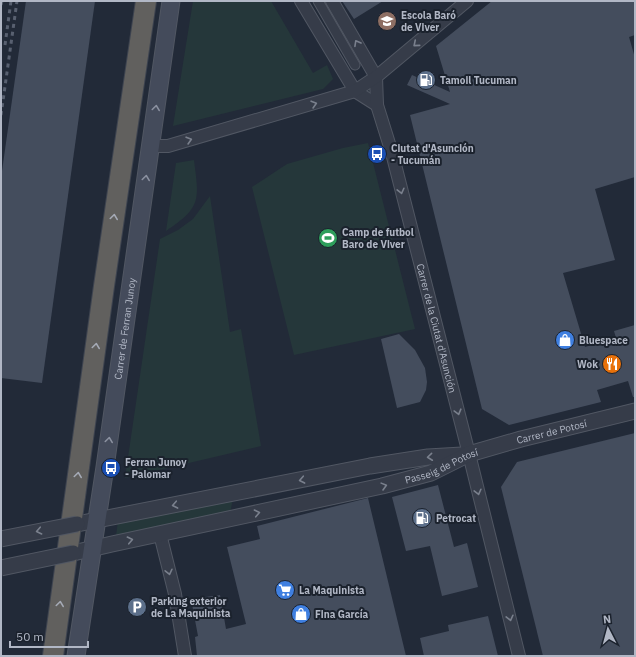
<svg xmlns="http://www.w3.org/2000/svg" width="636" height="657" font-family="'IBM Plex Sans',sans-serif">
  <style>
    .green { fill: #25373a }
    .building { fill: #444d5d }
    .lines { fill: none; stroke-linecap: round; stroke-linejoin: round }
    .pedestrian-casing { stroke: #515763; stroke-width: 11 }
    .minor-casing { stroke: #515763; stroke-width: 14 }
    .tertiary-casing { stroke: #515763; stroke-width: 17 }
    .secondary-casing { stroke: #515763; stroke-width: 19 }
    .trunk-casing { stroke: #3e4450; stroke-width: 22 }
    .pedestrian { stroke: #363c49; stroke-width: 9 }
    .minor { stroke: #363c49; stroke-width: 12 }
    .tertiary { stroke: #363c49; stroke-width: 15 }
    .secondary { stroke: #444b5b; stroke-width: 17 }
    .trunk { stroke: #61605e; stroke-width: 20 }
    .rail { stroke: #586070; stroke-width: 3; stroke-dasharray: 4 4; stroke-linecap: butt }
    .tertiary-bridge-casing { stroke: #515763; stroke-width: 17; stroke-linecap: butt }
    .tertiary-bridge { stroke: #363c49; stroke-width: 15 }
    .oneway { stroke: #7a808d }
    .oneway2 { stroke: #8b91a0 }
    .oneway3 { stroke: #a5aab6 }
    .labels { text-anchor: middle; dominant-baseline: central; stroke-width: 4; stroke-linejoin: round; paint-order: stroke }
    .poi-label { font-size: 10px; font-weight: bold; fill: #b1b7c5; stroke: #1b222d; text-anchor: start }
    .street-label { font-size: 10px; fill: #b1b7c5; stroke: #1b222d }
  </style>
  <rect width="100%" height="100%" fill="#222a38"/>
  <g class="green">
    <polygon points="193,1 271,1 313,73 327,65 333,79 323,89 173,126"/>
    <polygon points="368,143 415,329 294,355 252,187 287,164 343,148"/>
    <path d="M194,160C199,200 202,207 166,231L176,163Z"/>
    <polygon points="210,196 230,332 241,329 261,446 125,478 160,239 178,230 193,219"/>
    <polygon points="233,499 230,513 116,536 118,521"/>
  </g>
  <g class="building">
    <polygon points="26,1 95,1 42,383 1,378 1,178"/>
    <polygon points="342,1 383,1 354,19"/>
    <polygon points="492,1 635,1 635,35 629,37 635,58 635,177 595,189 615,260 563,273 585,347 616,338 614,331 635,325 635,397 633,397 628,381 597,390 601,402 509,425 482,409 410,115 450,104 407,85 412,75 450,92 436,46"/>
    <polygon points="399,334 415,350 425,368 427,382 426,390 420,402 397,408 381,339"/>
    <polygon points="635,433 635,656 543,656 501,487 517,462"/>
    <polygon points="438,485 454,547 467,543 478,587 442,596 430,546 406,551 392,497"/>
    <polygon points="368,498 406,656 197,656 195,637 198,636 191,599 220,595 226,629 246,624 227,547 260,539 257,526"/>
    <polygon points="488,616 498,656 424,656 420,638 449,631 448,625"/>
  </g>
  <g class="lines">
    <g class="pedestrian-casing">
      <polyline id="pedestrian" points="318,1 355,65"/>
    </g>
    <g class="minor-casing">
      <g id="minor">
        <polyline points="301,1 355,91 377,105"/>
        <path id="s1" d="M332,1L376,77L377,105L392,153L469,454L519,656"/>
        <polyline points="150,146 168,146 355,91 376,77 467,1"/>
        <polyline points="160,534 175,594 185,656"/>
      </g>
    </g>
    <g class="tertiary-casing">
      <g id="tertiary">
        <polyline points="77,524 370,466 428,457 462,455"/>
        <path id="s2" d="M73,553L112,544L382,486L431,473L469,454L521,439L635,411"/>
      </g>
    </g>
    <g class="secondary-casing">
      <g id="secondary">
        <path id="s3" d="M76,656L105,467L171,1"/>
      </g>
    </g>
    <g class="trunk-casing">
      <polyline id="trunk" points="53,656 104,286 146,1"/>
    </g>
    <use href="#pedestrian" class="pedestrian"/>
    <use href="#minor" class="minor"/>
    <use href="#tertiary" class="tertiary"/>
    <use href="#secondary" class="secondary"/>
    <use href="#trunk" class="trunk"/>
    <g class="rail">
      <polyline points="1,5 2,1"/>
      <polyline points="5,45 11,1"/>
      <polyline points="1,115 17,1"/>
    </g>
    <g class="tertiary-bridge-casing">
      <g id="tertiary-bridge">
        <polyline points="1,539 77,524"/>
        <polyline points="1,568 73,553"/>
      </g>
    </g>
    <use href="#tertiary-bridge" class="tertiary-bridge"/>
  </g>
  <defs><path id="oneway-chevron" d="M-2-3.5L2.5 0L-2 3.5" fill="none" stroke-width="1.6" stroke-linecap="round" stroke-linejoin="round"/></defs>
  <g class="oneway">
    <use href="#oneway-chevron" transform="translate(357 43) rotate(-119)"/>
    <use href="#oneway-chevron" transform="translate(416 44) rotate(140)"/>
    <use href="#oneway-chevron" transform="translate(314 104) rotate(-16)"/>
    <use href="#oneway-chevron" transform="translate(189 140) rotate(-16)"/>
    <use href="#oneway-chevron" transform="translate(401 191) rotate(76)"/>
    <use href="#oneway-chevron" transform="translate(458 412) rotate(75)"/>
    <use href="#oneway-chevron" transform="translate(430 457) rotate(174)"/>
    <use href="#oneway-chevron" transform="translate(302 480) rotate(169)"/>
    <use href="#oneway-chevron" transform="translate(384 486) rotate(-15)"/>
    <use href="#oneway-chevron" transform="translate(478 492) rotate(76)"/>
    <use href="#oneway-chevron" transform="translate(175 505) rotate(169)"/>
    <use href="#oneway-chevron" transform="translate(257 513) rotate(-12)"/>
    <use href="#oneway-chevron" transform="translate(39 531) rotate(168)"/>
    <use href="#oneway-chevron" transform="translate(130 540) rotate(-12)"/>
    <use href="#oneway-chevron" transform="translate(169 572) rotate(77)"/>
    <use href="#oneway-chevron" transform="translate(510 618) rotate(76)"/>
  </g>
  <g class="oneway2">
    <use href="#oneway-chevron" transform="translate(156 108) rotate(-82)"/>
    <use href="#oneway-chevron" transform="translate(146 178) rotate(-82)"/>
    <use href="#oneway-chevron" transform="translate(109 440) rotate(-82)"/>
  </g>
  <g class="oneway3">
    <use href="#oneway-chevron" transform="translate(114 217) rotate(-82)"/>
    <use href="#oneway-chevron" transform="translate(96 346) rotate(-82)"/>
    <use href="#oneway-chevron" transform="translate(78 475) rotate(-82)"/>
    <use href="#oneway-chevron" transform="translate(60 604) rotate(-82)"/>
  </g>
  <defs>
    <g id="school-disc" transform="scale(1)"><circle r="9.5" fill="#8d6e63" stroke="#1b222d"/><path d="M0-5L7-2L0 1L-7-2ZM-4 1L0 2.5L4 1V4Q0 6-4 4Z" fill="#fff"/></g>
    <g id="fuel-disc" transform="scale(1)"><circle r="9.5" fill="#5c6f8a" stroke="#1b222d"/><path d="M-5.5-6h7V0h2V4h1.3V-2.5L3-4.5l.8-.8L6-3V5H2.5V1h-1V6h-7ZM-4.2-4.7v3.2H.2V-4.7Z" fill="#fff"/></g>
    <g id="bus-disc" transform="scale(1)"><circle r="9.5" fill="#1a4fb4" stroke="#1b222d"/><path d="M-5-6H5V4H4V6H2V4H-2V6H-4V4H-5ZM-3.5-4V0h7V-4ZM-3.5 1.2v1.5H-2V1.2ZM2 1.2v1.5H3.5V1.2Z" fill="#fff"/></g>
    <g id="stadium-disc" transform="scale(1)"><circle r="9.5" fill="#2e9e5b" stroke="#1b222d"/><path d="M0-5a6.5 5 0 1 0 0 10a6.5 5 0 1 0 0-10ZM-3.5-1.8h7v3.6h-7Z" fill="#fff"/></g>
    <g id="shop-disc" transform="scale(1)"><circle r="9.5" fill="#3f7fe0" stroke="#1b222d"/><path d="M-5-2.5h2.3a2.7 3.5 0 0 1 5.4 0H5L5.5 6h-11ZM-1.5-2.5h3a1.5 2.3 0 0 0-3 0Z" fill="#fff"/></g>
    <g id="restaurant-disc" transform="scale(1)"><circle r="9.5" fill="#e8710a" stroke="#1b222d"/><path d="M-5-6h1v4h1v-4h1v4h1v-4h1v5L-1.5 .5V6h-2V.5L-5-1ZM5-6V6H3V1.5H1.5Q1.5-4 5-6Z" fill="#fff"/></g>
    <g id="supermarket-disc" transform="scale(1)"><circle r="9.5" fill="#3f7fe0" stroke="#1b222d"/><path d="M-6-5.5h2.5l.6 2H6L4.5 2H-2.5L-4.4-4H-6ZM-1.5 3.2a1.3 1.3 0 1 0 .1 0ZM3 3.2a1.3 1.3 0 1 0 .1 0Z" fill="#fff"/></g>
    <g id="parking-disc" transform="scale(1)"><circle r="9.5" fill="#5c6f8a" stroke="#1b222d"/><path d="M-3.5-5.5H1a3.5 3.5 0 0 1 0 7H-1V5.5H-3.5ZM-1-3.4V-.6H.8a1.4 1.4 0 0 0 0-2.8Z" fill="#fff"/></g>
  </defs>
  <g fill-rule="evenodd">
    <use href="#school-disc" x="387" y="21"/>
    <use href="#fuel-disc" x="426" y="80"/>
    <use href="#bus-disc" x="377" y="154"/>
    <use href="#stadium-disc" x="328" y="238"/>
    <use href="#shop-disc" x="565" y="340"/>
    <use href="#restaurant-disc" x="612" y="364"/>
    <use href="#bus-disc" x="111" y="468"/>
    <use href="#fuel-disc" x="422" y="518"/>
    <use href="#supermarket-disc" x="285" y="590"/>
    <use href="#parking-disc" x="137" y="607"/>
    <use href="#shop-disc" x="301" y="614"/>
  </g>
  <g class="labels">
    <g class="poi-label">
      <text x="401" y="15">Escola Baró<tspan x="401" dy="12">de Viver</tspan></text>
      <text x="440" y="80">Tamoil Tucuman</text>
      <text x="391" y="148">Ciutat d'Asunción<tspan x="391" dy="12">- Tucumán</tspan></text>
      <text x="342" y="232">Camp de futbol<tspan x="342" dy="12">Baro de Viver</tspan></text>
      <text x="579" y="340">Bluespace</text>
      <text x="598" y="364" text-anchor="end">Wok</text>
      <text x="125" y="462">Ferran Junoy<tspan x="125" dy="12">- Palomar</tspan></text>
      <text x="436" y="518">Petrocat</text>
      <text x="299" y="590">La Maquinista</text>
      <text x="151" y="601">Parking exterior<tspan x="151" dy="12">de La Maquinista</tspan></text>
      <text x="315" y="614">Fina García</text>
    </g>
    <g class="street-label">
      <text stroke="none"><textPath href="#s1" startOffset="347">Carrer de la Ciutat d'Asunción</textPath></text>
      <text stroke="none"><textPath href="#s3" startOffset="331">Carrer de Ferran Junoy</textPath></text>
      <text stroke="none"><textPath href="#s2" startOffset="495">Carrer de Potosí</textPath></text>
      <text stroke="none"><textPath href="#s2" startOffset="379">Passeig de Potosí</textPath></text>
    </g>
  </g>
  <rect width="636" height="657" fill="none" stroke="#b1b7c5" stroke-width="4"/>
  <g transform="translate(608 629) rotate(354)" stroke="#1b222d" stroke-width="3" paint-order="stroke">
  <path d="M0-3L7 15L0 10L-7 15Z" fill="#b1b7c5"/>
  <text y="-6" font-size="11" font-weight="bold" text-anchor="middle" fill="#b1b7c5">N</text>
  </g>
  <path d="M10 641v6h78v-6" fill="none" stroke="#b1b7c5" stroke-width="2"/>
  <text x="16" y="641" font-size="12" fill="#b1b7c5" stroke="#1b222d" stroke-width="3" paint-order="stroke">50 m</text>
</svg>
